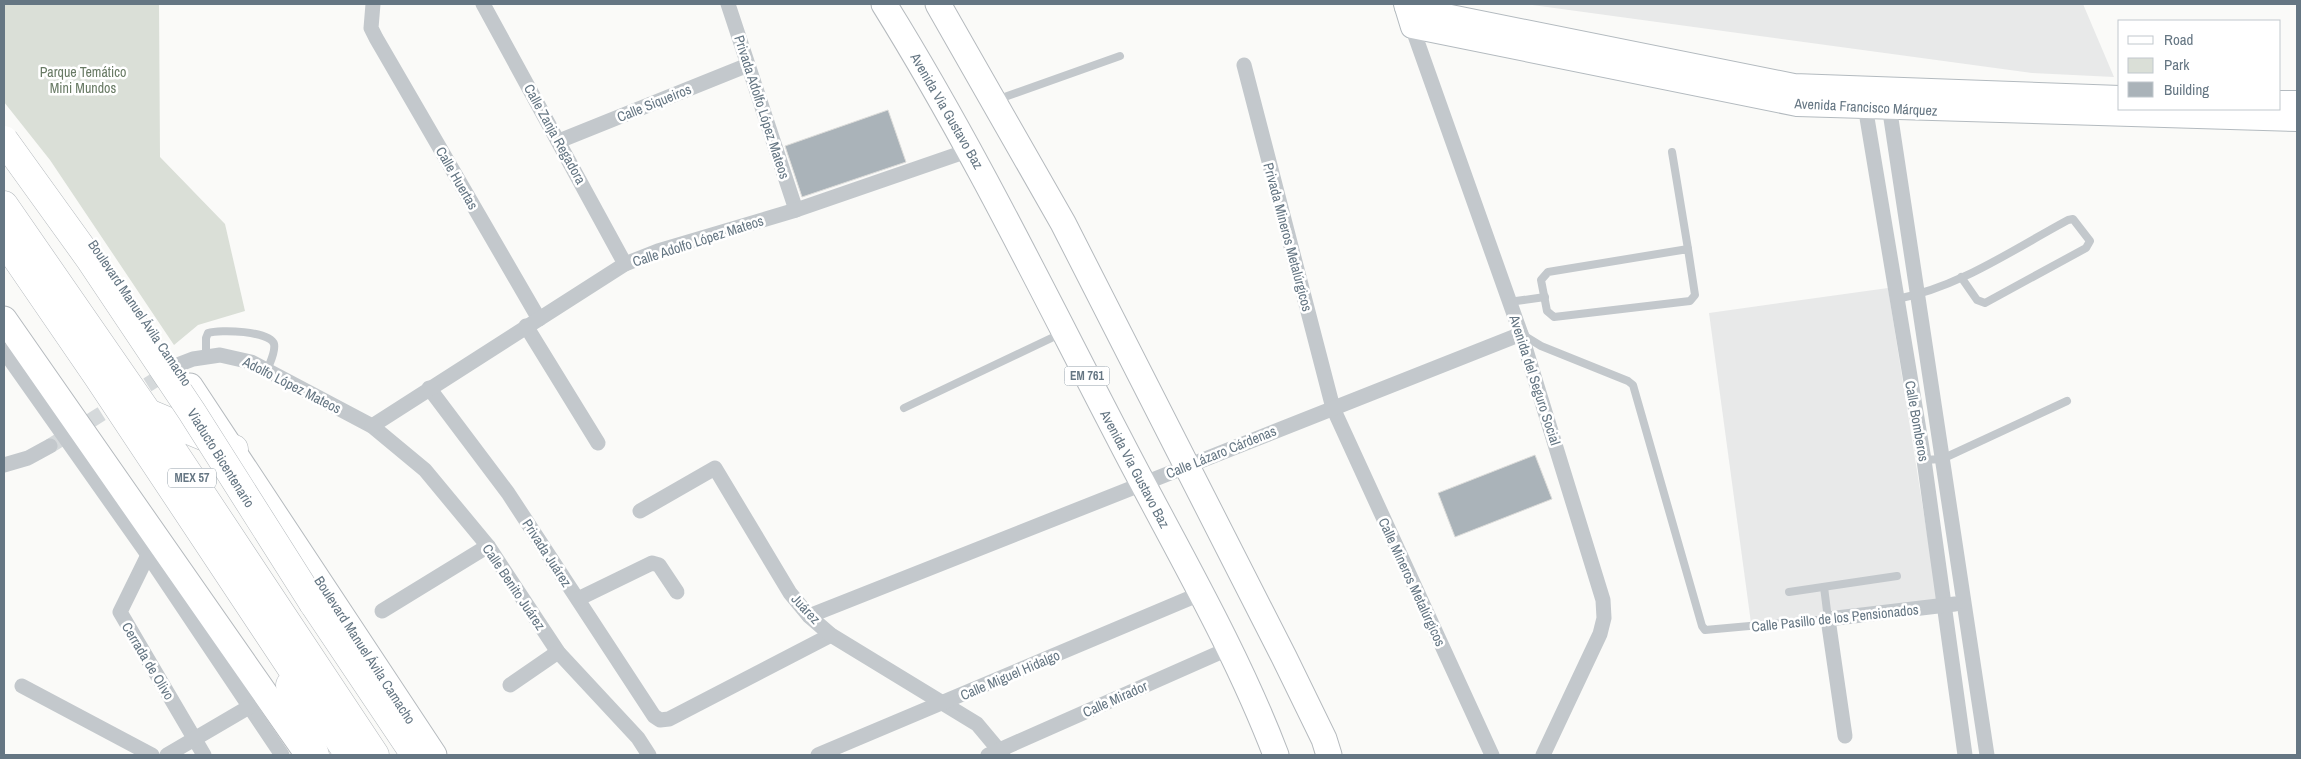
<svg xmlns="http://www.w3.org/2000/svg" width="2301" height="759" font-family="'Archivo Narrow',sans-serif">
  <style>
    .built { fill: #e8e9e9 }
    .green { fill: #dadfd7 }
    .building { fill: #aab3b9; stroke: #dcdcda }
    .lines { fill: none; stroke-linecap: round; stroke-linejoin: round }
    .street-tunnel { stroke: #d5d9db; stroke-width: 15; stroke-dasharray: 15 8; stroke-linecap: butt }
    .secondary-casing { stroke: #b3babf; stroke-width: 24 }
    .primary-casing { stroke: #b5babe; stroke-width: 27 }
    .highway-casing { stroke: #b4b9bd; stroke-width: 29 }
    .lane { stroke: #c3c8cc; stroke-width: 8 }
    .street { stroke: #c3c8cc; stroke-width: 15 }
    .secondary { stroke: #fff; stroke-width: 22 }
    .primary { stroke: #fff; stroke-width: 25 }
    .highway { stroke: #fff; stroke-width: 28 }
    .highway-bridge-casing { stroke: #b4b9bd; stroke-width: 29; stroke-linecap: butt }
    .highway-bridge { stroke: #fff; stroke-width: 28 }
    .labels { text-anchor: middle; dominant-baseline: central; stroke-width: 5; stroke-linejoin: round; paint-order: stroke }
    .shield { fill: #fff; stroke: #939fa8; stroke-width: 1 }
    .shield-label { font-size: 12px; font-weight: bold; fill: #657683 }
    .park-label { font-size: 14px; fill: #687a64; stroke: #fff }
    .street-label { font-size: 14px; fill: #657683; stroke: #fff }
  </style>
  <rect width="100%" height="100%" fill="#fafaf8"/>
  <g class="built">
    <polygon points="1525,4 2083,4 2114,77 2032,73"/>
    <polygon points="1888,288 1938,603 1751,623 1709,313"/>
  </g>
  <polygon class="green" points="4,4 159,4 160,157 225,224 245,311 198,325 174,345 50,160 4,102"/>
  <g class="building">
    <polygon points="888,110 906,162 802,197 785,146"/>
    <polygon points="1535,455 1552,499 1455,537 1438,493"/>
  </g>
  <g class="lines">
    <polyline class="street-tunnel" points="50,446 171,370"/>
    <g class="secondary-casing">
      <g id="secondary">
        <polyline points="1405,4 1412,27 1797,105 2297,120"/>
        <polyline points="1406,7 1794,85 2120,97"/>
        <polyline points="2280,102 2297,102"/>
      </g>
    </g>
    <g class="primary-casing">
      <g id="primary">
        <path d="M884,4C971,144 1043,292 1119,438C1173,543 1234,645 1276,755"/>
        <polyline points="938,4 1063,223 1284,657 1324,739 1329,755"/>
        <polyline points="4,319 308,755"/>
        <polyline points="190,386 434,755"/>
      </g>
    </g>
    <g class="highway-casing">
      <g id="highway">
        <polyline points="4,205 148,413 375,755"/>
        <polyline points="4,240 98,377 349,755"/>
        <polyline points="148,413 234,449"/>
        <polyline points="313,603 415,755"/>
        <polyline points="290,685 315,755"/>
      </g>
    </g>
    <g class="lane">
      <polyline points="996,100 1120,56"/>
      <polyline points="1672,152 1688,249"/>
      <polygon points="1688,249 1695,295 1690,301 1554,317 1547,311 1541,280 1548,272"/>
      <path d="M1897,299C1958,288 2014,249 2068,220L2073,219L2090,241L2086,248L1985,303L1977,300L1961,277"/>
      <polyline points="1509,302 1545,297"/>
      <polyline points="1523,335 1541,346 1628,381 1633,385 1702,626 1705,630 1828,619 1824,587"/>
      <path d="M206,356V338L208,333C220,329 270,331 274,344C276,352 269,364 267,371"/>
      <polyline points="904,408 1062,333"/>
      <polyline points="1924,460 1942,459 2067,401"/>
      <polyline points="1789,592 1897,576"/>
    </g>
    <g class="street">
      <polyline points="373,4 371,28 376,38 539,319"/>
      <polyline points="483,4 625,264"/>
      <polyline points="728,4 796,210"/>
      <polyline points="1412,27 1521,334 1603,600 1604,618 1600,634 1543,755"/>
      <polyline points="1244,65 1333,408 1492,755"/>
      <polyline points="1888,99 1987,755"/>
      <polyline points="1864,100 1924,460 1965,755"/>
      <polyline points="559,141 748,65"/>
      <polyline points="526,326 598,443"/>
      <polyline points="4,351 148,555 282,755"/>
      <polyline points="180,364 193,359 220,355 251,362 372,426 425,470 488,546 558,652 638,738 649,755"/>
      <polyline points="429,388 508,493 654,716 660,720 669,719 831,635"/>
      <polyline points="372,426 625,264 658,251 796,210 970,150"/>
      <polyline points="4,465 28,458 50,446"/>
      <polyline points="640,511 715,468 790,593 809,616 831,635 977,724 1003,755"/>
      <polyline points="148,555 120,612 204,755"/>
      <polyline points="578,599 652,563 659,565 677,592"/>
      <polyline points="382,611 488,546"/>
      <polyline points="809,616 1521,334"/>
      <polyline points="510,685 558,652"/>
      <polyline points="22,686 152,755"/>
      <polyline points="1845,736 1828,619 1955,604"/>
      <polyline points="167,755 249,707"/>
      <polyline points="818,755 1202,593"/>
      <polyline points="988,755 1230,648"/>
    </g>
    <use href="#secondary" class="secondary"/>
    <use href="#primary" class="primary"/>
    <use href="#highway" class="highway"/>
    <g class="highway-bridge-casing">
      <polyline id="highway-bridge" points="4,140 89,258 192,412 313,603"/>
    </g>
    <use href="#highway-bridge" class="highway-bridge"/>
  </g>
  <g class="labels">
    <g class="shield">
      <rect x="1064.5" y="366.5" width="45" height="19" rx="4"/>
      <rect x="168" y="468.5" width="48" height="19" rx="4"/>
    </g>
    <g class="shield-label">
      <text x="1087" y="376">EM 761</text>
      <text x="192" y="478">MEX 57</text>
    </g>
    <g class="park-label">
      <text x="83" y="72">Parque Temático<tspan x="83" dy="16">Mini Mundos</tspan></text>
    </g>
    <g class="street-label">
      <text transform="translate(654 103) rotate(-22)">Calle Siqueiros</text>
      <text transform="translate(762 107) rotate(72)">Privada Adolfo López Mateos</text>
      <text transform="translate(1866 107) rotate(3)">Avenida Francisco Márquez</text>
      <text transform="translate(947 111) rotate(60)">Avenida Via Gustavo Baz</text>
      <text transform="translate(555 134) rotate(61)">Calle Zanja Regadora</text>
      <text transform="translate(457 178) rotate(60)">Calle Huertas</text>
      <text transform="translate(1288 237) rotate(75)">Privada Mineros Metalúrgicos</text>
      <text transform="translate(698 241) rotate(-18)">Calle Adolfo López Mateos</text>
      <text transform="translate(140 313) rotate(56)">Boulevard Manuel Ávila Camacho</text>
      <text transform="translate(1535 380) rotate(72)">Avenida del Seguro Social</text>
      <text transform="translate(292 385) rotate(27)">Adolfo López Mateos</text>
      <text transform="translate(1917 421) rotate(80)">Calle Bomberos</text>
      <text transform="translate(1221 452) rotate(-22)">Calle Lázaro Cárdenas</text>
      <text transform="translate(221 458) rotate(58)">Viaducto Bicentenario</text>
      <text transform="translate(1135 469) rotate(62)">Avenida Via Gustavo Baz</text>
      <text transform="translate(547 553) rotate(57)">Privada Juárez</text>
      <text transform="translate(1412 582) rotate(65)">Calle Mineros Metalúrgicos</text>
      <text transform="translate(514 587) rotate(56)">Calle Benito Juárez</text>
      <text transform="translate(806 609) rotate(47)">Juárez</text>
      <text transform="translate(1835 618) rotate(-6)">Calle Pasillo de los Pensionados</text>
      <text transform="translate(365 650) rotate(57)">Boulevard Manuel Ávila Camacho</text>
      <text transform="translate(148 661) rotate(59)">Cerrada de Olivo</text>
      <text transform="translate(1010 675) rotate(-23)">Calle Miguel Hidalgo</text>
      <text transform="translate(1115 699) rotate(-24)">Calle Mirador</text>
    </g>
  </g>
  <rect width="2301" height="759" fill="none" stroke="#657683" stroke-width="10"/>
  <rect x="2118" y="20" width="162" height="90" fill="#ffffff" stroke="#c1c8cd"/>
  <rect x="2128" y="36" width="25" height="8" fill="#ffffff" stroke="#c1c8cd"/>
  <text x="2164" y="45" font-size="15" fill="#657683">Road</text>
  <rect x="2128" y="58" width="25" height="15" fill="#dadfd7" stroke="#c1c8cd"/>
  <text x="2164" y="70" font-size="15" fill="#657683">Park</text>
  <rect x="2128" y="82" width="25" height="15" fill="#aab3b9" stroke="#c1c8cd"/>
  <text x="2164" y="95" font-size="15" fill="#657683">Building</text>
</svg>
